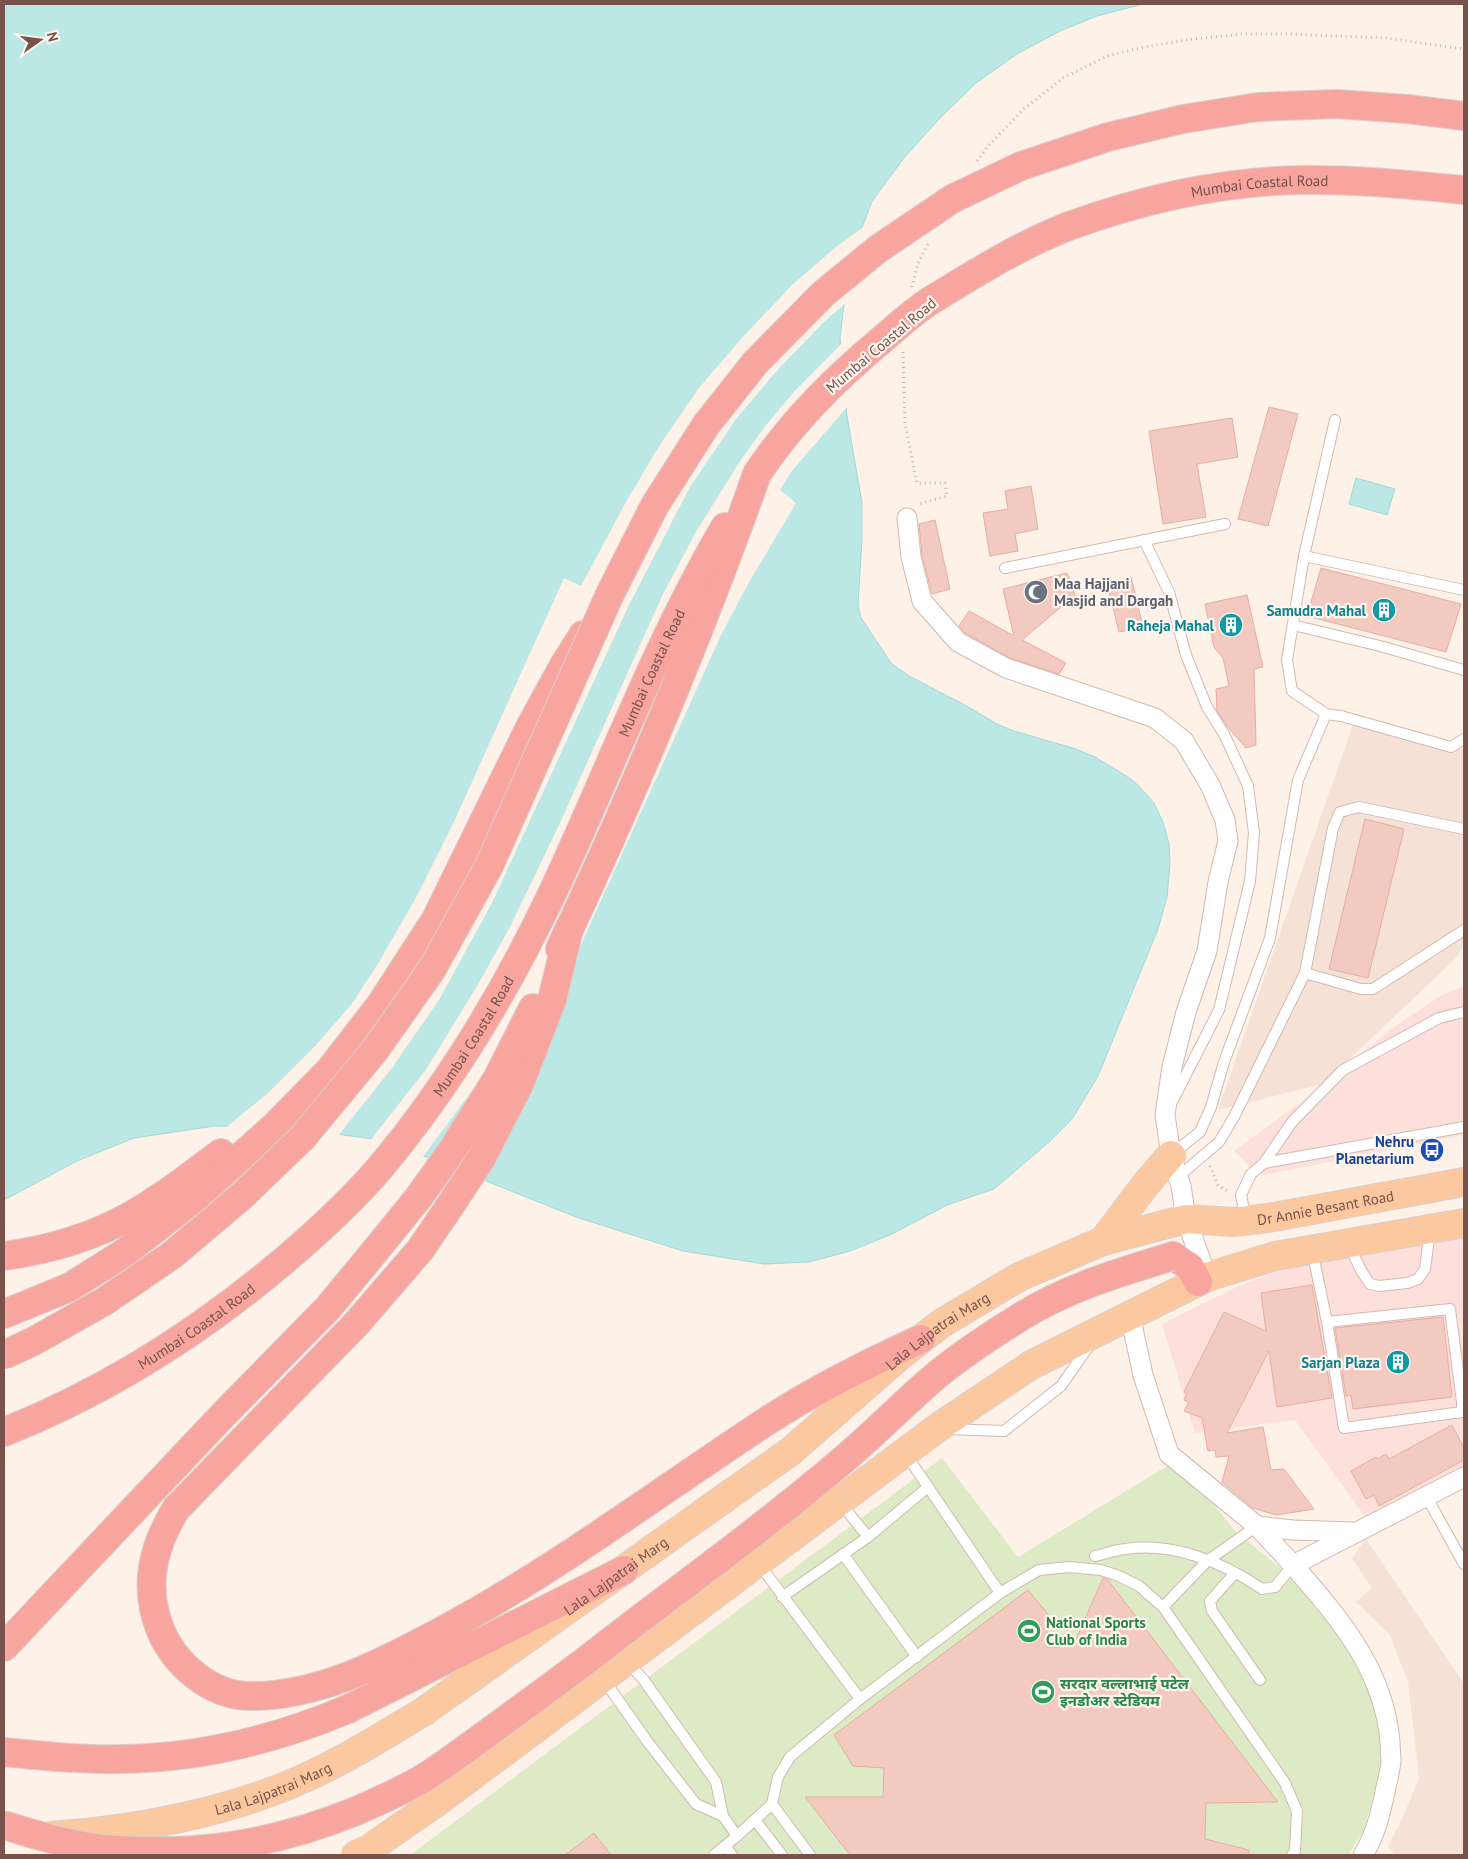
<svg xmlns="http://www.w3.org/2000/svg" width="1468" height="1859" font-family="'PT Sans','Noto Sans Devanagari',sans-serif">
  <style>
    .residential { fill: #f5e1d6 }
    .commercial { fill: #fddfdb }
    .green { fill: #dcebc5 }
    .water { fill: #bbe7e5; stroke: #a1d9d7 }
    .pier { fill: #fdf1e8 }
    .building { fill: #f3cabf; stroke: #e6ad9f }
    .lines { fill: none; stroke-linecap: round; stroke-linejoin: round }
    .lane-casing { stroke: #d2b9af; stroke-width: 12 }
    .street-casing { stroke: #d2b9af; stroke-width: 21 }
    .primary-casing { stroke: #d9cfcd; stroke-width: 30 }
    .highway-casing { stroke: #d9cfcd; stroke-width: 30 }
    .path { stroke: #d8aca1; stroke-width: 3; stroke-dasharray: 1 4; stroke-linecap: butt }
    .lane { stroke: #fff; stroke-width: 10 }
    .street { stroke: #fff; stroke-width: 19 }
    .primary { stroke: #fcc8a0; stroke-width: 28 }
    .highway { stroke: #f7a59e; stroke-width: 28 }
    .highway-bridge-casing { stroke: #d9cfcd; stroke-width: 30; stroke-linecap: butt }
    .highway-bridge { stroke: #f7a59e; stroke-width: 28 }
    .labels { text-anchor: middle; dominant-baseline: central; stroke-width: 4.5; stroke-linejoin: round; paint-order: stroke }
    .street-label { font-size: 15px; fill: #78524b; stroke: #fff5ee }
    .worship-label { font-size: 15px; font-weight: bold; fill: #5b616d; stroke: #fff5ee; text-anchor: start }
    .culture-label { font-size: 15px; font-weight: bold; fill: #0d838f; stroke: #fff5ee; text-anchor: end }
    .transit-label { font-size: 15px; font-weight: bold; fill: #164399; stroke: #fff5ee; text-anchor: end }
    .leisure-label { font-size: 15px; font-weight: bold; fill: #27864d; stroke: #fff5ee; text-anchor: start }
  </style>
  <rect width="100%" height="100%" fill="#fdf1e8"/>
  <g class="residential">
    <polygon points="1354,722 1464,750 1464,947 1452,962 1323,1084 1218,1110"/>
    <polygon points="1366,1539 1464,1684 1464,1855 1395,1855 1388,1847 1403,1817 1419,1778 1408,1682 1390,1635 1356,1602 1372,1588 1352,1558"/>
  </g>
  <g class="commercial">
    <polygon points="1464,986 1464,1135 1264,1175 1256,1172 1234,1151 1311,1095 1391,1029 1442,995"/>
    <polygon points="1464,1234 1464,1472 1369,1522 1295,1420 1195,1433 1162,1324 1239,1286 1291,1266"/>
  </g>
  <polygon class="green" points="942,1458 1018,1557 1177,1460 1237,1533 1323,1602 1370,1660 1389,1737 1364,1830 1348,1855 410,1855"/>
  <g class="water">
    <polygon points="4,4 1143,4 1097,16 1060,31 1017,54 976,83 938,120 904,158 872,201 857,241 846,288 840,338 847,416 862,503 862,539 858,605 861,618 891,663 909,676 965,705 997,724 1014,731 1076,749 1095,757 1128,777 1139,786 1154,803 1163,822 1169,844 1170,864 1167,897 1158,929 1098,1076 1072,1119 1049,1142 994,1189 947,1205 892,1234 850,1251 809,1262 764,1264 683,1251 576,1217 386,1141 296,1128 214,1126 134,1138 77,1161 4,1200"/>
    <polygon points="1356,478 1395,489 1387,515 1349,504"/>
  </g>
  <g class="pier">
    <polygon points="865,226 859,241 847,302 827,319 780,367 736,419 690,487 628,607 493,901 439,1000 392,1068 337,1137 296,1131 224,1129 268,1093 316,1045 351,1005 379,962 417,896 453,824 564,578 581,586 626,502 661,443 699,388 740,340 792,285 836,247"/>
    <polygon points="842,343 848,406 791,472 780,490 796,503 748,584 722,633 580,947 553,1034 482,1181 427,1160 456,1119 480,1080 422,1158 385,1144 369,1142 427,1068 477,986 509,929 559,825 663,594 697,530 742,458 766,425 793,393"/>
  </g>
  <g class="building">
    <polygon points="1269,407 1298,414 1268,526 1238,519"/>
    <polygon points="1232,418 1238,457 1197,464 1206,517 1163,524 1149,431"/>
    <polygon points="1031,486 1038,529 1015,534 1018,551 990,556 983,513 1008,509 1005,491"/>
    <polygon points="935,520 950,589 932,594 922,555 919,524"/>
    <polygon points="1321,568 1461,604 1446,652 1307,616"/>
    <polygon points="1067,573 1075,595 1022,640 1066,663 1059,674 1010,658 965,633 959,626 969,611 1014,636 1003,589"/>
    <polygon points="1131,577 1143,627 1119,632 1107,583"/>
    <polygon points="1247,595 1263,667 1254,669 1256,745 1246,748 1227,726 1217,711 1216,689 1229,686 1223,658 1214,647 1205,604"/>
    <polygon points="1365,819 1404,829 1368,978 1329,969"/>
    <polygon points="1312,1285 1332,1398 1277,1407 1269,1351 1227,1433 1263,1427 1271,1470 1284,1469 1314,1509 1276,1515 1253,1508 1222,1482 1229,1456 1216,1457 1215,1450 1208,1451 1202,1418 1184,1411 1189,1402 1184,1400 1187,1394 1184,1392 1224,1312 1266,1331 1261,1293"/>
    <polygon points="1443,1317 1452,1397 1353,1409 1351,1395 1346,1396 1335,1328"/>
    <polygon points="1452,1425 1464,1448 1464,1460 1379,1506 1374,1495 1366,1499 1351,1471 1376,1457 1377,1459 1386,1454 1389,1459"/>
    <polygon points="1103,1578 1108,1580 1278,1802 1206,1803 1205,1839 1249,1850 1249,1855 850,1855 805,1797 883,1797 884,1768 853,1766 834,1735 1028,1590 1048,1614 1046,1648 1073,1646"/>
    <polygon points="594,1833 611,1855 565,1855"/>
  </g>
  <g class="lines">
    <g class="lane-casing">
      <g id="lane">
        <polyline points="1144,540 1169,592 1186,655 1207,707 1224,734 1248,786 1254,833 1250,881 1219,1010 1173,1100"/>
        <polyline points="1304,556 1335,420"/>
        <polyline points="1005,568 1225,524"/>
        <polyline points="1464,590 1304,556 1287,660 1292,691 1326,714 1341,716 1451,747 1464,739"/>
        <polyline points="1293,625 1380,646 1464,670"/>
        <polyline points="1305,973 1361,989 1373,989 1464,930"/>
        <polyline points="1172,1154 1200,1132 1211,1107 1224,1062 1270,938 1298,780 1326,714"/>
        <polyline points="1264,1163 1292,1122 1343,1070 1439,1018 1464,1012"/>
        <polyline points="1178,1177 1219,1142 1234,1117 1305,973 1333,828 1340,812 1359,807 1464,829"/>
        <polyline points="1246,1220 1241,1195 1251,1174 1264,1163 1464,1127"/>
        <polyline points="1348,1244 1362,1272 1370,1284 1379,1286 1407,1283 1418,1279 1425,1269 1430,1230"/>
        <polyline points="1312,1250 1327,1322 1450,1309 1462,1402 1462,1412 1344,1428 1327,1322"/>
        <polyline points="946,1429 1004,1431 1061,1386 1091,1343"/>
        <polyline points="905,1453 1000,1593"/>
        <polyline points="1426,1496 1464,1564"/>
        <polyline points="840,1502 868,1537"/>
        <polyline points="843,1554 917,1657"/>
        <path d="M1095,1556C1105,1554 1115,1550 1125,1549C1173,1542 1223,1562 1262,1589L1275,1587L1293,1565"/>
        <polyline points="759,1564 860,1699"/>
        <polyline points="1235,1573 1210,1601 1212,1611 1260,1680"/>
        <polyline points="782,1597 868,1537 928,1487"/>
        <polyline points="1163,1607 1207,1561 1257,1526"/>
        <polyline points="627,1662 643,1679 716,1782 723,1816 737,1836 714,1855"/>
        <polyline points="604,1680 647,1741 696,1804 723,1816"/>
        <polyline points="755,1820 782,1855"/>
        <polyline points="737,1836 772,1804"/>
        <polyline points="725,1846 732,1855"/>
        <polyline points="810,1855 772,1804 778,1777 790,1757 860,1699 1000,1593 1039,1570 1069,1567 1101,1570 1119,1576 1139,1586 1163,1607 1285,1783 1297,1811 1295,1851 1292,1855"/>
      </g>
    </g>
    <g class="street-casing">
      <g id="street">
        <polyline points="907,518 911,557 922,601 958,642 1006,668 1155,718 1184,741 1210,785 1225,820 1228,841 1218,882 1207,951 1186,1012 1172,1067 1165,1115 1171,1155 1181,1186 1186,1219 1207,1277"/>
        <polyline points="1130,1315 1143,1375 1169,1454 1257,1526 1293,1565 1464,1477"/>
        <polyline points="1257,1526 1293,1530 1352,1532"/>
        <path d="M1293,1565C1339,1618 1384,1669 1390,1742C1390,1748 1391,1755 1391,1761C1390,1770 1388,1779 1386,1787C1381,1812 1376,1834 1363,1855"/>
      </g>
    </g>
    <g class="primary-casing">
      <g id="primary">
        <polyline points="1103,1241 1146,1184 1171,1155"/>
        <path id="s1" d="M50,1836C133,1831 231,1812 307,1777C348,1758 385,1735 423,1712L791,1451L903,1353L942,1323L1019,1277L1103,1241L1186,1219L1233,1222L1268,1218L1464,1182"/>
        <polyline points="356,1855 369,1849 441,1799 936,1429 1031,1365 1207,1277 1275,1256 1464,1223"/>
      </g>
    </g>
    <g class="highway-casing">
      <g id="highway">
        <path id="s2" d="M930,301C974,274 1020,245 1069,226C1143,199 1224,181 1302,180C1356,179 1411,185 1464,190"/>
        <path d="M568,933L552,1000L519,1085L482,1157L452,1203L420,1250L357,1323L176,1509C153,1547 143,1585 160,1629C174,1664 210,1695 249,1696C317,1697 382,1663 440,1632C554,1571 656,1494 764,1423C814,1390 866,1364 921,1339"/>
        <path d="M560,949C633,794 700,635 757,474"/>
        <path d="M4,1256C48,1250 93,1237 132,1215C163,1197 192,1175 221,1153"/>
        <polyline points="1173,1256 1190,1267 1198,1282"/>
        <polyline points="4,1314 70,1287 124,1253 190,1202 274,1127 330,1070 381,1004 436,919 530,727 564,665 583,635"/>
        <path id="s3" d="M4,1432C110,1390 207,1327 293,1253C323,1227 353,1199 379,1169C448,1087 505,992 551,896C609,773 656,644 725,527"/>
        <polyline points="4,1647 224,1414 328,1308 366,1262 419,1197 453,1149 497,1079 533,1008"/>
        <path d="M4,1752C43,1756 82,1760 122,1759C200,1758 277,1739 348,1709L624,1570"/>
      </g>
    </g>
    <g class="path">
      <polyline points="977,161 989,145 1024,109 1063,78 1107,56 1145,47 1193,39 1242,34 1289,34 1386,38 1464,49"/>
      <polyline points="912,287 918,263 929,242"/>
      <polyline points="903,352 905,423 917,483 945,483 947,496 919,504"/>
      <polyline points="1210,1166 1218,1185 1229,1192"/>
    </g>
    <use href="#lane" class="lane"/>
    <use href="#street" class="street"/>
    <use href="#primary" class="primary"/>
    <use href="#highway" class="highway"/>
    <g class="highway-bridge-casing">
      <g id="highway-bridge">
        <path d="M757,474C792,421 836,378 885,337C899,325 913,312 930,301"/>
        <polyline points="4,1355 34,1341 105,1301 172,1255 243,1195 303,1137 375,1050 432,969 489,866 610,594 655,505 706,425 755,363 823,294 878,249 952,199 1021,166 1108,137 1183,119 1258,107 1337,104 1407,109 1464,116"/>
        <path d="M4,1825C36,1835 69,1845 103,1849C193,1857 273,1845 356,1811C381,1800 407,1789 430,1774C456,1757 482,1737 507,1719C542,1693 577,1668 611,1641C688,1582 768,1524 842,1461C875,1433 905,1402 938,1374C964,1353 993,1334 1022,1316C1069,1287 1121,1272 1173,1256"/>
      </g>
    </g>
    <use href="#highway-bridge" class="highway-bridge"/>
  </g>
  <defs>
    <g id="mosque-disc" transform="scale(1.25)"><circle r="9.5" fill="#6b7280" stroke="#fff5ee"/><path d="M3.5-4.9A6 6 0 1 0 3.5 4.9A5 5 0 1 1 3.5-4.9Z" fill="#fff"/></g>
    <g id="building-disc" transform="scale(1.25)"><circle r="9.5" fill="#0f9aa8" stroke="#fff5ee"/><path d="M-4-6H4V6H1V3H-1V6H-4ZM-2.5-4.3h1.7v1.8h-1.7ZM.8-4.3h1.7v1.8H.8ZM-2.5-1h1.7V.8h-1.7ZM.8-1h1.7V.8H.8Z" fill="#fff"/></g>
    <g id="bus-disc" transform="scale(1.25)"><circle r="9.5" fill="#1a4fb4" stroke="#fff5ee"/><path d="M-5-6H5V4H4V6H2V4H-2V6H-4V4H-5ZM-3.5-4V0h7V-4ZM-3.5 1.2v1.5H-2V1.2ZM2 1.2v1.5H3.5V1.2Z" fill="#fff"/></g>
    <g id="stadium-disc" transform="scale(1.25)"><circle r="9.5" fill="#2e9e5b" stroke="#fff5ee"/><path d="M0-5a6.5 5 0 1 0 0 10a6.5 5 0 1 0 0-10ZM-3.5-1.8h7v3.6h-7Z" fill="#fff"/></g>
  </defs>
  <g fill-rule="evenodd">
    <use href="#mosque-disc" x="1036" y="592"/>
    <use href="#building-disc" x="1384" y="610"/>
    <use href="#building-disc" x="1231" y="625"/>
    <use href="#bus-disc" x="1432" y="1150"/>
    <use href="#building-disc" x="1398" y="1362"/>
    <use href="#stadium-disc" x="1029" y="1631"/>
    <use href="#stadium-disc" x="1043" y="1692"/>
  </g>
  <g class="labels">
    <g class="street-label">
      <text stroke="none"><textPath href="#s2" startOffset="354">Mumbai Coastal Road</textPath></text>
      <text transform="translate(881 345) rotate(-40)">Mumbai Coastal Road</text>
      <text stroke="none"><textPath href="#s3" startOffset="1030">Mumbai Coastal Road</textPath></text>
      <text stroke="none"><textPath href="#s3" startOffset="625">Mumbai Coastal Road</textPath></text>
      <text stroke="none"><textPath href="#s1" startOffset="1455">Dr Annie Besant Road</textPath></text>
      <text stroke="none"><textPath href="#s3" startOffset="220">Mumbai Coastal Road</textPath></text>
      <text stroke="none"><textPath href="#s1" startOffset="1039">Lala Lajpatrai Marg</textPath></text>
      <text stroke="none"><textPath href="#s1" startOffset="634">Lala Lajpatrai Marg</textPath></text>
      <text stroke="none"><textPath href="#s1" startOffset="229">Lala Lajpatrai Marg</textPath></text>
    </g>
    <g class="worship-label">
      <text x="1054" y="583">Maa Hajjani<tspan x="1054" dy="17">Masjid and Dargah</tspan></text>
    </g>
    <g class="culture-label">
      <text x="1366" y="610">Samudra Mahal</text>
      <text x="1214" y="625">Raheja Mahal</text>
      <text x="1380" y="1362">Sarjan Plaza</text>
    </g>
    <g class="transit-label">
      <text x="1414" y="1141">Nehru<tspan x="1414" dy="17">Planetarium</tspan></text>
    </g>
    <g class="leisure-label">
      <text x="1046" y="1622">National Sports<tspan x="1046" dy="17">Club of India</tspan></text>
      <text x="1060" y="1683">सरदार वल्लाभाई पटेल<tspan x="1060" dy="17">इनडोअर स्टेडियम</tspan></text>
    </g>
  </g>
  <rect width="1468" height="1859" fill="none" stroke="#78524b" stroke-width="10"/>
  <g transform="translate(40 40) rotate(76)" stroke="#fff5ee" stroke-width="4" paint-order="stroke">
  <path d="M0-4L9 19L0 12L-9 19Z" fill="#78524b"/>
  <text y="-8" font-size="14" font-weight="bold" text-anchor="middle" fill="#78524b">N</text>
  </g>
</svg>
